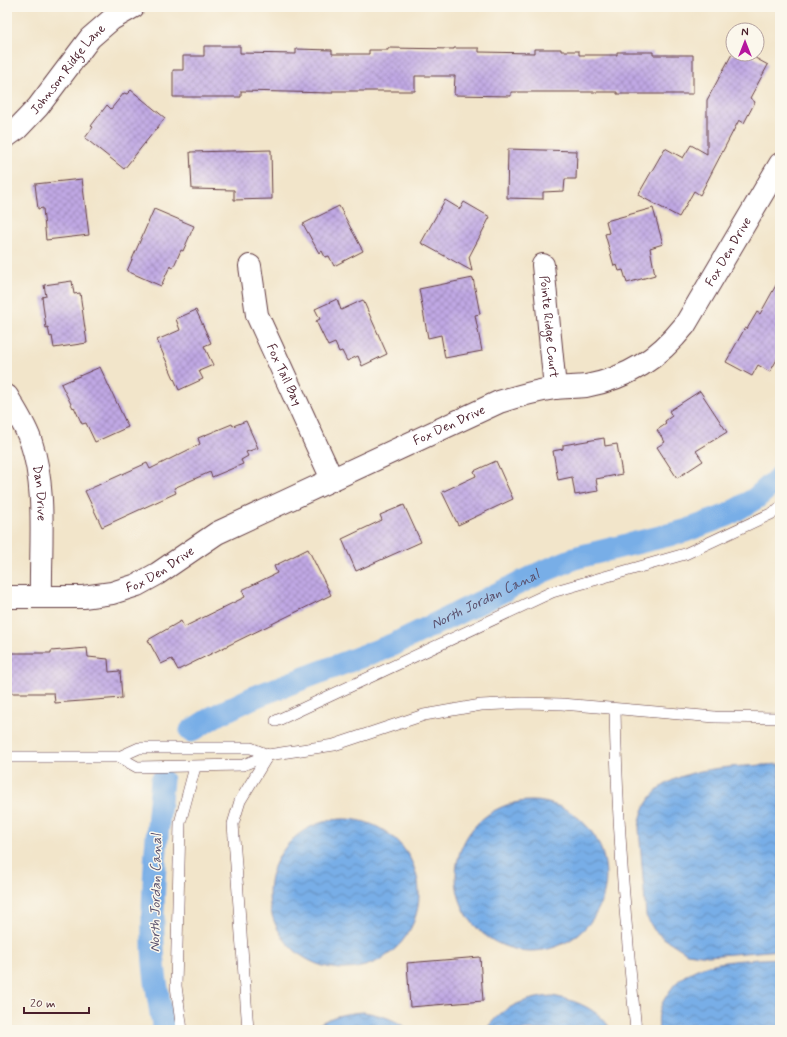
<svg xmlns="http://www.w3.org/2000/svg" width="787" height="1037" font-family="Mynerve,sans-serif">
  <style>
    .water { fill: url(#water-waves); stroke: #616689 }
    .lines { fill: none; stroke-linecap: round; stroke-linejoin: round }
    .canal { stroke: #78aee7; stroke-width: 23 }
    .building { fill: url(#building-cross-hatch) }
    .lane-casing { stroke: #633d43; stroke-width: 12 }
    .street-casing { stroke: #633d43; stroke-width: 24 }
    .lane { stroke: #fff; stroke-width: 11 }
    .street { stroke: #fff; stroke-width: 22 }
    .labels { text-anchor: middle; dominant-baseline: central; stroke-width: 3; stroke-linejoin: round; paint-order: stroke }
    .street-label { font-size: 13px; fill: #4a1f2b; stroke: #fbf7ec }
    .water-label { font-size: 14px; font-style: italic; fill: #5a516d; stroke: #fbf7ec }
  </style>
  <defs>
    <pattern id="water-waves" width="16" height="10" patternUnits="userSpaceOnUse"><rect width="16" height="10" fill="#78aee7"/><path d="M0 5q4-4 8 0t8 0" fill="none" stroke="#648dbb"/></pattern>
    <pattern id="building-cross-hatch" width="8" height="8" patternUnits="userSpaceOnUse"><rect width="8" height="8" fill="#c0a8e4"/><path d="M0 0l8 8M0 8l8-8" fill="none" stroke="#9e88b9"/></pattern>
  </defs>
  <rect width="100%" height="100%" fill="#fbf7ec"/>
  <filter id="ink" filterUnits="userSpaceOnUse"><feTurbulence type="fractalNoise" baseFrequency=".025" numOctaves="2"/><feDisplacementMap in="SourceGraphic" scale="8" xChannelSelector="R" yChannelSelector="G"/><feConvolveMatrix kernelMatrix="1 2 1 2 8 2 1 2 1" color-interpolation-filters="sRGB"/></filter>
  <filter id="wash" filterUnits="userSpaceOnUse"><feTurbulence type="fractalNoise" baseFrequency=".012" numOctaves="4" result="noise"/><feDisplacementMap in="SourceGraphic" scale="16" xChannelSelector="R" yChannelSelector="G"/><feGaussianBlur stdDeviation="0.9" result="paint"/><feColorMatrix in="noise" values="0 0 0 0 0 0 0 0 0 0 0 0 0 0 0 0 0 1.4 0 .05"/><feComposite in="paint" operator="in"/></filter>
  <g filter="url(#wash)">
    <rect width="100%" height="100%" fill="#f2e5ca"/>
    <g class="water">
      <path d="M780,764V950L708,956L687,953L662,937L654,930L646,916L639,828C646,762 731,768 780,764Z"/>
      <circle cx="531" cy="876" r="75"/>
      <circle cx="344" cy="894" r="75"/>
      <path d="M780,958V1030H659C657,1014 660,1005 669,992C691,957 743,961 780,958Z"/>
      <path d="M552,996C575,1000 599,1009 611,1030H486C501,1007 525,998 552,996Z"/>
      <path d="M364,1012C381,1015 395,1019 409,1030H312C325,1017 345,1013 364,1012Z"/>
    </g>
    <g class="lines">
      <g class="canal">
        <path id="s1" d="M191,731L213,717L254,697L392,645L542,572L578,557L685,531L728,515L756,498L780,477"/>
        <path d="M162,780C157,834 152,888 153,942C153,971 159,1001 164,1030"/>
      </g>
    </g>
    <g id="blocks">
      <g class="building">
        <polygon points="204,46 240,46 240,53 296,54 296,49 332,50 332,54 369,54 369,50 388,50 388,48 454,49 454,48 479,48 479,52 534,53 534,49 561,49 561,51 579,51 579,55 617,55 617,52 653,52 653,55 693,55 693,94 617,94 617,92 511,92 511,96 454,95 455,76 415,76 415,91 332,91 332,93 241,91 241,97 173,97 173,70 183,70 183,56 204,56"/>
        <polygon points="732,54 748,54 768,65 750,98 755,102 744,123 739,120 700,195 694,191 679,217 638,195 665,148 683,158 691,145 707,154 707,100"/>
        <polygon points="131,90 165,118 124,169 85,138 93,127 91,126 107,105 111,109 124,93 127,94"/>
        <polygon points="508,149 577,151 576,179 565,179 564,191 543,192 543,199 507,198"/>
        <polygon points="271,150 272,199 234,200 234,190 192,189 190,152"/>
        <polygon points="82,179 89,235 46,240 43,208 38,209 35,184"/>
        <polygon points="445,200 460,209 464,202 490,217 469,257 472,271 421,243"/>
        <polygon points="339,206 363,251 334,266 329,256 325,257 322,251 319,253 303,224"/>
        <polygon points="653,208 663,244 650,248 655,275 627,283 623,270 619,271 617,265 614,266 605,234 609,233 606,221"/>
        <polygon points="154,209 194,226 183,251 181,250 173,268 170,266 161,286 127,271"/>
        <polygon points="473,278 480,314 475,315 482,351 445,358 441,335 428,338 419,289"/>
        <polygon points="780,278 780,354 770,372 758,365 752,376 726,362 745,328 747,329 757,312 760,314"/>
        <polygon points="72,281 74,294 80,293 87,343 54,348 52,336 50,337 48,327 46,328 42,297 46,296 44,285"/>
        <polygon points="337,299 341,310 363,300 387,354 362,366 358,356 347,361 342,351 339,352 335,343 328,346 316,321 320,319 315,309"/>
        <polygon points="196,310 211,343 204,346 213,365 199,371 203,379 179,390 157,340 180,330 176,319"/>
        <polygon points="100,367 128,427 95,442 86,423 82,424 74,407 73,408 61,384"/>
        <polygon points="700,391 727,432 696,451 703,461 677,478 657,447 665,442 657,430 666,424 665,421 672,416 669,411"/>
        <polygon points="246,421 258,448 246,452 248,456 241,460 243,464 212,477 210,472 174,488 176,493 102,527 85,491 147,463 150,469 200,444 198,438 232,424 233,426"/>
        <polygon points="604,438 605,446 617,444 622,474 596,479 598,491 575,495 572,477 558,480 553,451 563,449 563,445"/>
        <polygon points="496,461 513,499 458,525 442,492 476,476 474,471"/>
        <polygon points="404,505 421,542 356,571 342,539 382,520 380,515"/>
        <polygon points="308,549 331,595 178,670 172,659 161,664 148,640 181,621 184,627 245,597 242,590 277,573 274,566"/>
        <polygon points="87,648 88,657 108,659 109,672 120,671 122,698 55,703 54,693 7,693 7,653 51,653 51,651"/>
        <polygon points="480,957 483,1001 410,1007 407,963"/>
      </g>
    </g>
  </g>
  <g filter="url(#ink)">
    <use href="#blocks" fill-opacity="0" stroke="#633d43" stroke-width="1"/>
    <g class="lines">
      <g class="lane-casing">
        <g id="lane">
          <path d="M615,710C617,817 625,923 636,1030"/>
          <polyline points="276,721 552,592 685,554 777,511 780,508"/>
          <polyline points="7,757 119,757 139,748 251,748 268,755"/>
          <polyline points="119,757 137,767 243,765 268,755 334,745 424,715 481,705 523,703 562,704 715,717 780,718"/>
          <polyline points="182,1030 176,986 180,823 195,767"/>
          <polyline points="248,1030 233,824 240,801 268,755"/>
        </g>
      </g>
      <g class="street-casing">
        <g id="street">
          <path id="s2" d="M7,136L18,128L38,107L90,38L112,19L133,7"/>
          <path id="s3" d="M543,265L555,388"/>
          <path id="s4" d="M250,266L257,315L332,479"/>
          <path id="s5" d="M7,396C15,410 26,426 31,442C47,490 40,546 41,597"/>
          <path id="s6" d="M7,597H83L112,593L137,585L157,574L217,533L499,402C518,396 536,391 555,388C565,387 576,387 586,386C628,378 658,359 685,325L780,164"/>
        </g>
      </g>
      <use href="#lane" class="lane"/>
      <use href="#street" class="street"/>
    </g>
  </g>
  <g class="labels">
    <g class="street-label">
      <text stroke="none"><textPath href="#s2" startOffset="91">Johnson Ridge Lane</textPath></text>
      <text stroke="none"><textPath href="#s6" startOffset="831">Fox Den Drive</textPath></text>
      <text stroke="none"><textPath href="#s3" startOffset="62">Pointe Ridge Court</textPath></text>
      <text stroke="none"><textPath href="#s4" startOffset="115">Fox Tail Bay</textPath></text>
      <text stroke="none"><textPath href="#s6" startOffset="483">Fox Den Drive</textPath></text>
      <text stroke="none"><textPath href="#s5" startOffset="104">Dan Drive</textPath></text>
      <text stroke="none"><textPath href="#s6" startOffset="159">Fox Den Drive</textPath></text>
    </g>
    <g class="water-label">
      <text stroke="none"><textPath href="#s1" startOffset="323">North Jordan Canal</textPath></text>
      <text transform="translate(156 893) rotate(-89)">North Jordan Canal</text>
    </g>
  </g>
  <rect width="787" height="1037" fill="none" stroke="#fbf7ec" stroke-width="24"/>
  <g transform="translate(745 42)"><circle r="19" fill="#fbf7ec" stroke="#b4a19f"/>
  <path d="M0-3L7 15L0 10L-7 15Z" fill="#b5179e"/>
  <text y="-6" font-size="11" font-weight="bold" text-anchor="middle" fill="#4a1f2b">N</text>
  </g>
  <path d="M24 1007v6h65v-6" fill="none" stroke="#4a1f2b" stroke-width="2"/>
  <text x="30" y="1007" font-size="12" fill="#4a1f2b" stroke="#fbf7ec" stroke-width="3" paint-order="stroke">20 m</text>
</svg>
